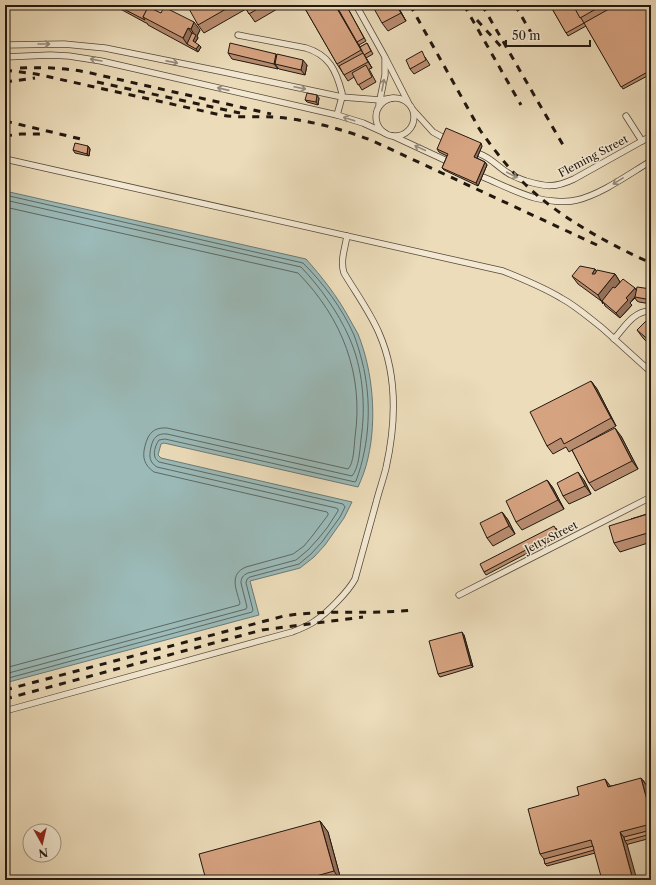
<svg xmlns="http://www.w3.org/2000/svg" width="656" height="885" font-family="'Libre Caslon Text',serif">
  <style>
    .water { fill: #9bbab8; stroke: #6b7975 }
    .lines { fill: none; stroke-linecap: round; stroke-linejoin: round }
    .shore { stroke: #5e6964; stroke-width: 1 }
    .service-casing { stroke: #54493a; stroke-width: 7 }
    .service { stroke: #f3e8d2; stroke-width: 5.5 }
    .rail { stroke: #221810; stroke-width: 3; stroke-dasharray: 7 7; stroke-linecap: butt }
    .wall { fill: #b88c6f; stroke: #221810 }
    .shaded-wall { fill: #96725a; stroke: #221810 }
    .building { fill: #d6a381; stroke: #221810 }
    .oneway { stroke: #958a7b }
    .labels { text-anchor: middle; dominant-baseline: central; stroke-width: 3; stroke-linejoin: round; paint-order: stroke }
    .street-label { font-size: 11px; fill: #221810; stroke: #f3e8d2 }
  </style>
  <rect width="100%" height="100%" fill="#ecdcba"/>
  <filter id="stains"><feTurbulence type="fractalNoise" baseFrequency=".005" numOctaves="4"/><feColorMatrix values="0 0 0 0 .2 0 0 0 0 .09 0 0 0 0 .02 0 0 0 .5 -.17"/></filter>
  <radialGradient id="worn" r=".72"><stop offset=".6" stop-color="#630" stop-opacity="0"/><stop offset="1" stop-color="#630" stop-opacity=".3"/></radialGradient>
  <path class="water" d="M5,191L306,259C322,277 337,296 349,318C352,323 355,329 358,334C373,371 377,419 368,458C366,468 362,478 358,487L164,443L161,444L158,455L161,458L352,502L344,518L325,545L314,557L300,568L250,581L259,615L5,683Z"/>
  <g class="lines">
    <g class="shore">
      <path d="M5,195L303,263C324,284 342,308 354,335C357,343 360,353 362,361C372,400 370,443 356,481L355,482L165,439L159,440C156,444 153,452 155,457C155,459 158,461 159,462L343,504L345,507L340,517L322,542L311,554L299,564L250,577L247,579L246,583L253,610L252,612L5,679"/>
      <path d="M5,200L301,267C320,287 338,312 349,337C363,368 366,406 361,439C360,449 359,468 352,476L167,434C157,433 153,438 151,447C149,456 149,462 157,467L336,508L338,509V511L327,528L318,539L308,550L296,560L248,573C243,575 241,578 241,583L247,607L246,609L5,674"/>
      <path d="M5,207L298,273C342,318 364,374 355,437C354,446 354,463 348,469L167,428C153,427 148,434 145,446C142,457 144,465 154,472L327,512L328,513V515L313,535L304,546L293,554L246,567C229,574 236,589 240,603L239,605L5,668"/>
    </g>
    <g class="service-casing">
      <g id="service">
        <polyline points="356,5 385,57 408,102"/>
        <path d="M238,35L306,48C329,55 336,70 342,93V97L337,115"/>
        <polyline points="5,45 64,44 105,48 219,71 342,97 380,100 393,98"/>
        <polyline points="5,57 50,55 69,56 101,61 337,115 363,123 385,133"/>
        <circle cx="395" cy="117" r="19"/>
        <polyline points="379,104 385,75 385,59"/>
        <polyline points="414,111 433,132 444,138"/>
        <polyline points="626,116 642,141"/>
        <polyline points="393,136 447,161"/>
        <path d="M480,154C491,158 498,167 508,173C514,177 520,179 526,181C546,187 555,188 574,179L651,136"/>
        <path d="M5,159L503,271C523,279 543,287 561,298C576,306 588,317 601,327C618,342 634,357 651,372"/>
        <path d="M483,177C500,184 517,193 535,198C546,201 566,203 577,200C602,194 629,174 651,161"/>
        <path d="M614,339C624,328 634,310 651,311"/>
        <polyline points="459,595 651,497"/>
        <path d="M5,711L292,632C300,629 308,626 315,621C327,613 348,592 355,579C362,554 369,528 376,503C379,491 383,480 386,468C396,423 398,376 379,333C370,312 356,293 344,273C340,261 345,248 347,236"/>
      </g>
    </g>
    <use href="#service" class="service"/>
    <g class="rail">
      <path d="M410,5L480,130C498,156 519,181 543,200C576,226 613,246 651,263"/>
      <polyline points="464,5 521,105"/>
      <polyline points="482,5 563,145"/>
      <polyline points="515,5 533,36"/>
      <polyline points="477,20 504,50"/>
      <path d="M20,68C43,67 64,68 86,72L271,114"/>
      <path d="M5,70L36,74L221,115C238,118 256,116 273,117C305,119 343,129 373,141L597,245"/>
      <polyline points="5,82 35,78"/>
      <polyline points="97,82 240,113"/>
      <polyline points="5,121 85,140"/>
      <polyline points="5,136 21,134 41,134"/>
      <path d="M5,690L284,616C327,609 370,615 413,610"/>
      <polyline points="5,699 262,630 363,617"/>
    </g>
  </g>
  <g class="wall">
    <polygon points="113,5 138,5 147,10 161,13 200,30 197,36 198,38 195,43 201,47 198,52 148,25 147,23 146,23"/>
    <polygon points="192,5 284,5 255,22 246,9 204,33 198,25"/>
    <polygon points="303,5 346,5 366,41 359,45 360,47 367,43 373,54 366,58 372,68 369,69 376,82 362,90 354,77 348,81 337,64"/>
    <polygon points="397,5 406,21 388,31 382,23"/>
    <polygon points="550,5 651,5 651,74 623,89 586,26 568,36"/>
    <polygon points="228,53 276,54 277,55 307,65 305,75 279,69 278,68 278,69 232,59"/>
    <polygon points="425,57 430,65 414,74 410,69"/>
    <polygon points="319,98 318,105 307,102 305,100"/>
    <polygon points="88,146 90,149 89,156 75,153 73,150"/>
    <polygon points="482,146 477,158 485,162 487,165 478,186 444,170 442,168 447,156 439,152 437,149"/>
    <polygon points="595,269 596,272 615,274 620,282 635,288 636,291 647,289 651,289 651,304 639,302 637,301 635,298 630,303 632,305 620,318 605,306 604,303 578,284 572,276"/>
    <polygon points="651,325 651,346 643,338 637,330"/>
    <polygon points="591,381 597,389 616,426 587,442 621,436 638,469 595,491 589,483 572,450 569,452 566,447 553,454 547,446"/>
    <polygon points="547,480 553,488 564,509 522,530 516,522"/>
    <polygon points="584,480 591,494 569,504 563,496"/>
    <polygon points="502,512 508,520 515,534 493,546 487,538"/>
    <polygon points="651,513 651,542 620,552 614,543"/>
    <polygon points="556,528 560,536 486,575 484,572"/>
    <polygon points="464,635 473,667 440,677 438,674"/>
    <polygon points="643,780 647,786 651,802 651,838 547,866 545,864 544,859 540,854 579,795 611,786"/>
    <polygon points="320,821 328,832 341,880 206,880"/>
  </g>
  <g class="shaded-wall">
    <polygon points="335,5 336,5 372,68 361,50"/>
    <polygon points="396,5 397,5 406,21"/>
    <polygon points="194,22 200,30 197,36 198,38 194,44 193,41 195,36 191,29"/>
    <polygon points="188,28 194,36 187,44 183,38"/>
    <polygon points="199,45 201,47 198,52 196,49"/>
    <polygon points="276,54 280,59 275,64 278,68 278,69 274,64"/>
    <polygon points="303,60 307,65 305,75 301,70"/>
    <polygon points="317,95 319,98 318,105 316,102"/>
    <polygon points="481,143 482,146 476,160 474,157"/>
    <polygon points="88,146 90,149 89,156 87,154"/>
    <polygon points="485,162 487,165 478,186 476,183"/>
    <polygon points="595,269 600,277 592,274"/>
    <polygon points="615,274 620,282 604,303 602,301 603,304 598,295"/>
    <polygon points="635,288 638,293 630,303 632,305 620,318 616,313 626,298"/>
    <polygon points="591,381 597,389 616,426 611,418"/>
    <polygon points="615,428 621,436 638,469 632,461"/>
    <polygon points="578,472 584,480 591,494 585,486"/>
    <polygon points="547,480 553,488 564,509 558,500"/>
    <polygon points="502,512 508,520 515,534 509,526"/>
    <polygon points="462,632 464,635 473,667 471,665"/>
    <polygon points="641,778 647,786 651,802 651,815"/>
    <polygon points="605,779 611,787 608,787"/>
    <polygon points="320,821 328,832 341,880 340,880 334,871"/>
    <polygon points="620,832 626,840 625,841 627,844 637,880 633,880"/>
  </g>
  <g class="building">
    <polygon points="116,5 138,5 147,10 143,17 145,20"/>
    <polygon points="192,5 233,5 198,25 188,7"/>
    <polygon points="244,5 264,5 249,14"/>
    <polygon points="303,5 335,5 361,50 337,64"/>
    <polygon points="336,5 346,5 364,38 357,42"/>
    <polygon points="372,5 396,5 401,13 382,23"/>
    <polygon points="550,5 573,5 584,23 566,33"/>
    <polygon points="573,5 603,5 580,18"/>
    <polygon points="616,5 651,5 651,70 621,87 584,23"/>
    <polygon points="148,7 161,13 164,7 194,22 191,29 188,28 183,38 143,17"/>
    <polygon points="192,33 196,35 193,41 199,45 196,49 187,44"/>
    <polygon points="230,43 276,54 274,64 228,53"/>
    <polygon points="367,43 371,51 364,55 360,47"/>
    <polygon points="422,51 426,60 410,69 406,60"/>
    <polygon points="363,53 368,62 344,75 339,66"/>
    <polygon points="277,54 303,60 301,70 275,64"/>
    <polygon points="366,65 372,77 358,85 352,73"/>
    <polygon points="307,93 317,95 316,102 305,100"/>
    <polygon points="446,128 481,143 474,157 485,162 476,183 442,168 448,154 437,149"/>
    <polygon points="75,143 88,146 87,154 73,150"/>
    <polygon points="580,266 595,269 592,274 595,274 597,270 615,274 598,295 572,276"/>
    <polygon points="623,279 635,288 626,298 628,300 616,313 602,301 613,287 615,288"/>
    <polygon points="637,287 651,289 651,300 635,297"/>
    <polygon points="646,321 651,325 651,342 637,330"/>
    <polygon points="591,381 611,418 564,444 561,438 547,446 530,412"/>
    <polygon points="615,428 632,461 589,483 572,450"/>
    <polygon points="578,472 585,486 563,496 557,483"/>
    <polygon points="547,480 558,500 516,522 506,501"/>
    <polygon points="502,512 509,526 487,538 480,523"/>
    <polygon points="650,513 650,514 631,519"/>
    <polygon points="651,513 651,532 614,543 609,526"/>
    <polygon points="554,526 558,533 484,572 480,564"/>
    <polygon points="462,632 471,665 438,674 429,641"/>
    <polygon points="641,778 651,815 651,824 620,832 633,880 602,880 591,840 540,854 528,809 579,795 577,787 605,779 608,787"/>
    <polygon points="320,821 334,871 302,880 206,880 199,854"/>
    <polygon points="651,830 651,834 625,841 624,837"/>
    <polygon points="593,846 594,850 545,864 544,859"/>
    <polygon points="651,877 651,880 639,880"/>
  </g>
  <defs><path id="oneway-shaft" d="M-6 0H5M1.5-3L5.5 0L1.5 3" fill="none" stroke-width="1.6" stroke-linecap="round" stroke-linejoin="round"/></defs>
  <g class="oneway">
    <use href="#oneway-shaft" transform="translate(44 44)"/>
    <use href="#oneway-shaft" transform="translate(96 60) rotate(-170)"/>
    <use href="#oneway-shaft" transform="translate(172 62) rotate(11)"/>
    <use href="#oneway-shaft" transform="translate(383 85) rotate(-79)"/>
    <use href="#oneway-shaft" transform="translate(300 88) rotate(12)"/>
    <use href="#oneway-shaft" transform="translate(223 89) rotate(-167)"/>
    <use href="#oneway-shaft" transform="translate(349 119) rotate(-162)"/>
    <use href="#oneway-shaft" transform="translate(420 148) rotate(-155)"/>
    <use href="#oneway-shaft" transform="translate(512 175) rotate(28)"/>
    <use href="#oneway-shaft" transform="translate(618 181) rotate(149)"/>
  </g>
  <g class="labels">
    <g class="street-label">
      <text transform="translate(593 156) rotate(-28)">Fleming Street</text>
      <text transform="translate(551 537) rotate(-27)">Jetty Street</text>
    </g>
  </g>
  <rect width="656" height="885" fill="none" stroke="#ecdcba" stroke-width="20"/>
  <rect x="6" y="6" width="644" height="873" fill="none" stroke="#221810" stroke-width="2"/>
  <rect x="10" y="10" width="636" height="865" fill="none" stroke="#221810"/>
  <g transform="translate(42 843) rotate(172)"><circle r="19" fill="#f3e8d2" stroke="#9f9584"/>
  <path d="M0-3L7 15L0 10L-7 15Z" fill="#8f2418"/>
  <text y="-6" font-size="11" font-weight="bold" text-anchor="middle" fill="#221810">N</text>
  </g>
  <path d="M506 40v6h84v-6" fill="none" stroke="#221810" stroke-width="2"/>
  <text x="512" y="40" font-size="12" fill="#221810" stroke="#f3e8d2" stroke-width="3" paint-order="stroke">50 m</text>
  <rect width="100%" height="100%" filter="url(#stains)"/>
  <rect width="100%" height="100%" fill="url(#worn)"/>
</svg>
